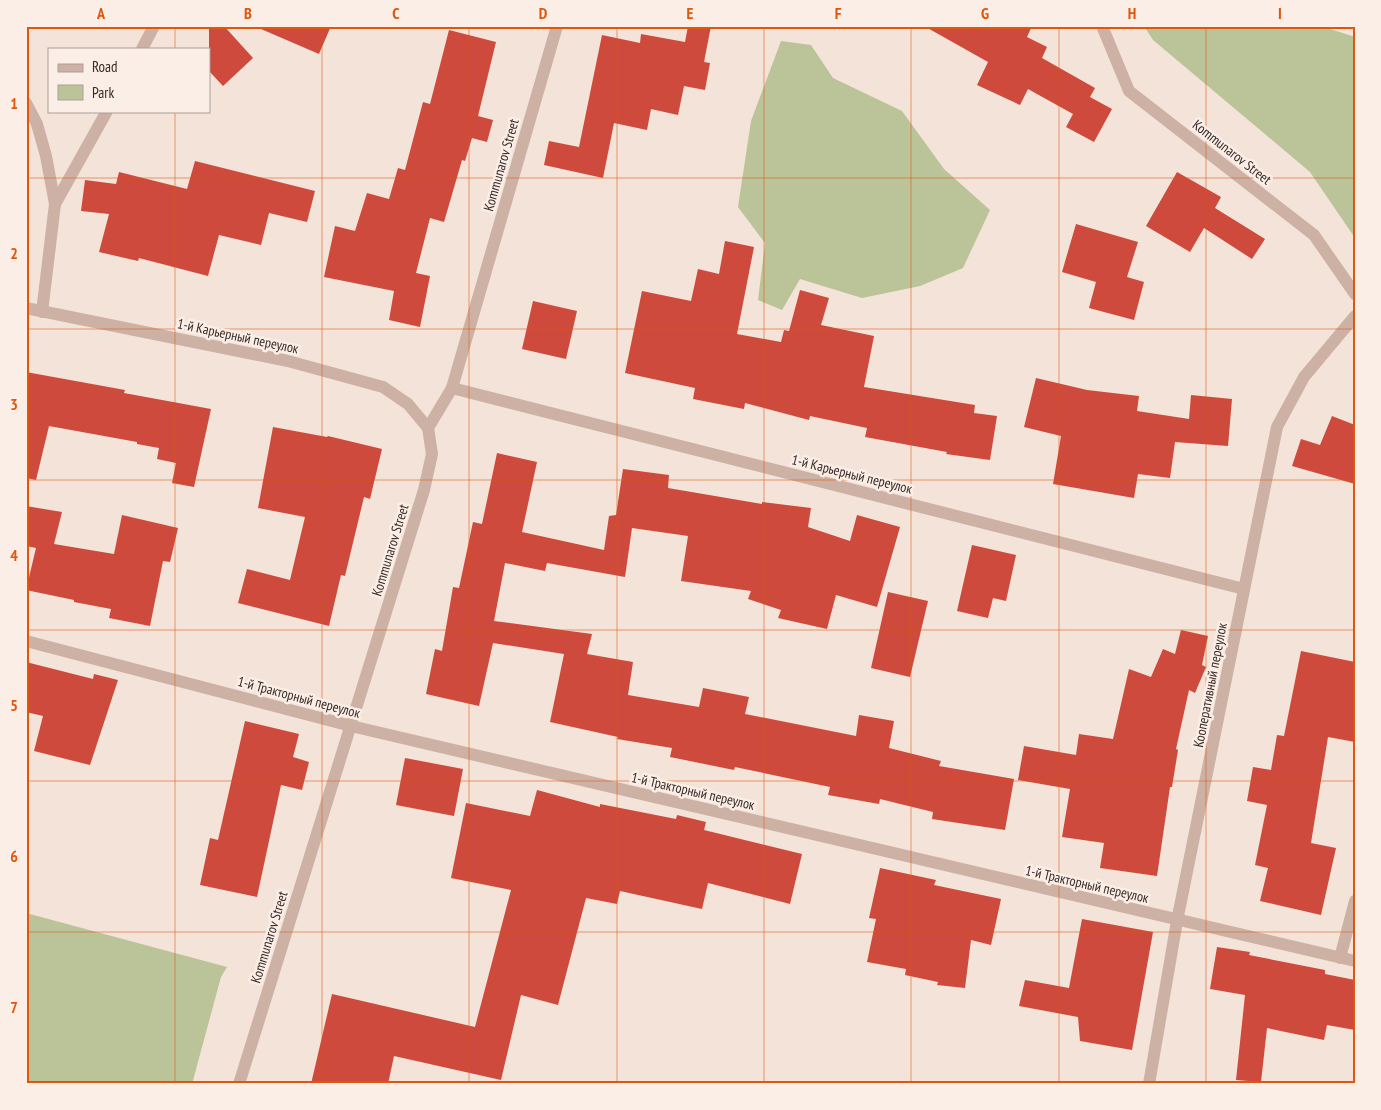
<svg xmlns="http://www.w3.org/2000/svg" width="1381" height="1110" font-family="'PT Sans Narrow',sans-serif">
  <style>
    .green { fill: #bbc398 }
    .building { fill: #ce4a3c }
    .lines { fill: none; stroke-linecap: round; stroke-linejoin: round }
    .street { stroke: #ccb1a4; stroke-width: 12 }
    .grid { fill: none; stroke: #df570d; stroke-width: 1; stroke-opacity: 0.55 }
    .labels { text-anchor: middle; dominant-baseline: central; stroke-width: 5; stroke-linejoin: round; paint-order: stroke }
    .street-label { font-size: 14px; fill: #372926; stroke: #faeee6 }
    .neatline { fill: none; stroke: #df570d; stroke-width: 2 }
    .grid-label { font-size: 16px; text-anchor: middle; font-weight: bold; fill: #df570d }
  </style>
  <rect width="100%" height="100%" fill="#f3e3d9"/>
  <g class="green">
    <polygon points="1144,26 1321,26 1355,37 1355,238 1310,172 1153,40"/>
    <polygon points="781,41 811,45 833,78 902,111 944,169 990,210 963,268 920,286 862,298 800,279 782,310 758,300 765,243 738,207 751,121"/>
    <polygon points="26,913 227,967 221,977 192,1084 26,1084"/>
  </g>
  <g class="building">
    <polygon points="209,26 224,26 253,58 223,86 209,71"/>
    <polygon points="254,26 331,26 319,54"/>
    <polygon points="688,26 711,26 704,62 710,63 705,90 684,86 678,115 651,109 647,130 614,123 603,178 544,165 549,141 579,147 602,35 640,43 641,34 685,42"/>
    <polygon points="924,26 1032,26 1027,37 1047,47 1042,58 1095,88 1090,97 1112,109 1094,142 1066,127 1073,114 1028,89 1020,105 977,85 988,62"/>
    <polygon points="449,30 496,42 478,116 493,120 487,142 472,138 465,161 462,160 444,222 430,218 416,273 430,276 420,327 389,320 394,291 324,277 335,226 355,231 367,193 389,199 398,168 405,170 423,102 430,104"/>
    <polygon points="195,161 315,191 307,222 269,213 261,245 219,235 208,276 139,258 138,261 99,252 109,214 81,211 85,180 116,184 119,172 187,189"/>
    <polygon points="1177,172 1221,197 1215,208 1265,239 1252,259 1204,228 1190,252 1146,226"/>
    <polygon points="1076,224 1138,242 1127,277 1144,282 1134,320 1089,308 1096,282 1062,272"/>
    <polygon points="725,241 754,247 737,334 781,342 784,330 789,331 800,290 829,298 821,325 874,336 864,387 975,405 974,413 997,416 990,460 946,454 947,452 865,437 867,428 810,416 809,420 745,403 744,409 693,399 695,388 625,373 642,291 691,301 698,269 719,274"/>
    <polygon points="533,301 577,311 566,359 522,349"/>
    <polygon points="26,372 125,390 124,393 211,409 194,487 172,483 176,463 157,459 159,448 137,444 137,442 49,426 36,480 26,478"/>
    <polygon points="1036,378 1087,390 1139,396 1137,411 1189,419 1191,395 1232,399 1228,446 1175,442 1170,478 1138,474 1134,498 1053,484 1061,436 1024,427"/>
    <polygon points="1332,416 1355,425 1355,484 1292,466 1301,439 1320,445"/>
    <polygon points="273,427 327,437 328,436 382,449 370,499 364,497 345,576 341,575 329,626 238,603 247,569 290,580 305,517 258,508"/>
    <polygon points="497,453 537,462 522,532 604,550 609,516 616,515 623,469 669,475 668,488 762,504 762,502 811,508 808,527 850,541 857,515 900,527 877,607 836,595 827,629 778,618 781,610 748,599 751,591 681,581 688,536 632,528 625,577 547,563 545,571 505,563 494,621 592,634 587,654 633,662 628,695 699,707 703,688 749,697 745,714 856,736 859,715 894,721 889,748 941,761 939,766 1014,779 1005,830 932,819 933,812 880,799 879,804 828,795 830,787 735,767 734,770 670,757 672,748 617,739 618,737 550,722 564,654 493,643 479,706 426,694 435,649 442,651 453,587 459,588 473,522 482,524"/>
    <polygon points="26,506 62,512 54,544 114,554 122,515 178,528 170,562 163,561 150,626 109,618 111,609 74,602 74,600 26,590 36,548 26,546"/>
    <polygon points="972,545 1016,555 1006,601 993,598 988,618 957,611"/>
    <polygon points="888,592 928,601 910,677 871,668"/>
    <polygon points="1181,630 1208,636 1202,665 1206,667 1195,693 1189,690 1176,749 1178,750 1172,787 1170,787 1157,876 1100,868 1104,843 1062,837 1070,789 1018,780 1024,746 1076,755 1079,734 1113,739 1129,669 1151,677 1163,649 1175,654"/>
    <polygon points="1301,651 1355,662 1355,742 1328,737 1311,843 1336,848 1321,915 1260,901 1268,868 1255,865 1267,805 1247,801 1253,767 1271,770 1277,735 1284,736"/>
    <polygon points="26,662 93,679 94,674 118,680 90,765 34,751 43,716 26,712"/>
    <polygon points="245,721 299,734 293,757 309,762 302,790 281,785 257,897 200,885 210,838 218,840"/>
    <polygon points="405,758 463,769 454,816 396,805"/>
    <polygon points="537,790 600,807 600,804 676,819 677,815 706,822 704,830 802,854 790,904 708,883 702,909 620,891 617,904 586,898 558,1005 521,995 501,1080 394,1056 388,1084 311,1084 332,994 475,1027 511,890 451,878 466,803 530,816"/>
    <polygon points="880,868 936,880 934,885 1001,899 991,945 971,940 965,988 937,985 938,982 905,975 906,969 867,962 876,919 869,918"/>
    <polygon points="1082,919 1153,932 1132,1050 1080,1041 1078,1017 1019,1006 1025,980 1069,988"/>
    <polygon points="1217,947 1250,952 1249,955 1325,970 1325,974 1355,980 1355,1030 1327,1025 1324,1040 1267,1028 1261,1082 1236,1080 1245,995 1210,989"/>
  </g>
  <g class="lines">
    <g class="street">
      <polyline points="1102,26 1129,91 1314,235 1355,294"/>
      <polyline points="142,49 154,26"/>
      <polyline points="26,103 37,124 46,156 55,204 42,312"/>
      <polyline points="55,204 107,111"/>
      <polyline points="26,308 288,361 383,387 408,404 428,428"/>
      <polyline points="452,388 1244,589"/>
      <polyline points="26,641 351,726 1355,961"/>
      <polyline points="1340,958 1355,901"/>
      <polyline points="239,1084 424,490 432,454 428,428 452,388 557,26"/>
      <polyline points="1149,1084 1177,921 1277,427 1304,377 1355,316"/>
    </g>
  </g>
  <path class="grid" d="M175,26V49M322,26V1084M469,26V1084M617,26V1084M764,26V1084M911,26V1084M1059,26V1084M1206,26V1084M175,111V1084M26,178H1355M26,329H1355M26,480H1355M26,630H1355M26,781H1355M26,932H1355"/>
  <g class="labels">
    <g class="street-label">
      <text transform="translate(1232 152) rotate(38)">Kommunarov Street</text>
      <text transform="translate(501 165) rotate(-74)">Kommunarov Street</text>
      <text transform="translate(238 336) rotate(12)">1-й Карьерный переулок</text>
      <text transform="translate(852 474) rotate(14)">1-й Карьерный переулок</text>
      <text transform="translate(390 550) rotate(-73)">Kommunarov Street</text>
      <text transform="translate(1210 685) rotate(-79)">Кооперативный переулок</text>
      <text transform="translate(299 697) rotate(15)">1-й Тракторный переулок</text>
      <text transform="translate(693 791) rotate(13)">1-й Тракторный переулок</text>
      <text transform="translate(1087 884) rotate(13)">1-й Тракторный переулок</text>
      <text transform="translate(269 937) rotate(-73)">Kommunarov Street</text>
    </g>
  </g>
  <rect width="1381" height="1110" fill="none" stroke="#faeee6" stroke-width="55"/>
  <rect x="48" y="48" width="162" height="65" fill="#faeee6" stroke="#ac9f99"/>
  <rect x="58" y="64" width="25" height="8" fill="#ccb1a4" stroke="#ac9f99"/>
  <text x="92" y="72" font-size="15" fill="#372926">Road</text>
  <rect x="58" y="85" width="25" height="15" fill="#bbc398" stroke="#ac9f99"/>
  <text x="92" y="98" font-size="15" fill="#372926">Park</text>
  <rect x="28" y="28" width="1326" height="1054" class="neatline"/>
  <g class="grid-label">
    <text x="101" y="19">A</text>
    <text x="248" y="19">B</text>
    <text x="396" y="19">C</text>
    <text x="543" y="19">D</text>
    <text x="690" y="19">E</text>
    <text x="838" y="19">F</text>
    <text x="985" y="19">G</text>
    <text x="1132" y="19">H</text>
    <text x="1280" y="19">I</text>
    <text x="14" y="109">1</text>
    <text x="14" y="259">2</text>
    <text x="14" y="410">3</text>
    <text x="14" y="561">4</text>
    <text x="14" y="711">5</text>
    <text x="14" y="862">6</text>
    <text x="14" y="1013">7</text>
  </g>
</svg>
